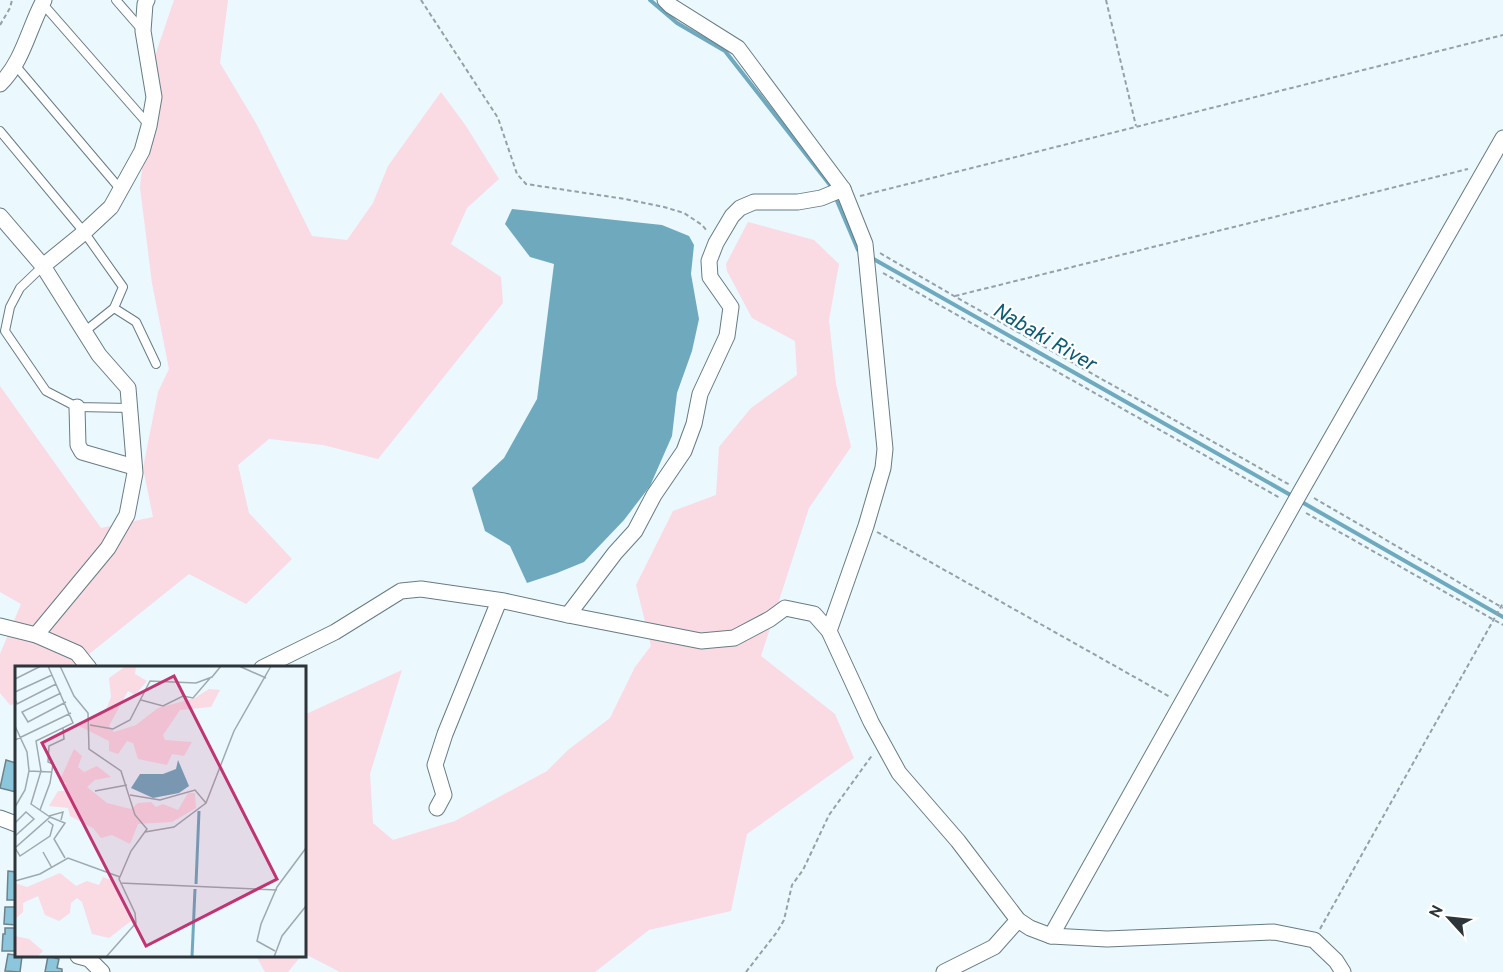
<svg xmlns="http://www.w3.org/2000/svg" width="1503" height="972" font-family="Overpass,sans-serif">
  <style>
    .green { fill: #fadae3 }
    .water { fill: #6fa9be }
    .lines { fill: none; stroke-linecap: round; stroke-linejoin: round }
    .stream { stroke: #6fa9be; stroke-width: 4 }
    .building { fill: #8bc6dc; stroke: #6d828a; stroke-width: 1.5 }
    .service-casing { stroke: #677c84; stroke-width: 10 }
    .minor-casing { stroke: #677c84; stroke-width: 17 }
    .path { stroke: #96a1a6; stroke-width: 2; stroke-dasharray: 4.5 3; stroke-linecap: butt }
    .service { stroke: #fff; stroke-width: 8 }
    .minor { stroke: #fff; stroke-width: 15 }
    .labels { text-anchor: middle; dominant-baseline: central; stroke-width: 4.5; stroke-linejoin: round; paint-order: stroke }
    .water-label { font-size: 21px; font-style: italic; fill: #0e5c73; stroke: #fff }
    .inset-river { fill: none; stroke: #6fa9be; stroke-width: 3 }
    .inset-road { fill: none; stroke: #9faaaf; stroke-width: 1.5 }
    .view { fill: #be3571; fill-opacity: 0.15; stroke: #be3571; stroke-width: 3 }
    .inset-edge { fill: none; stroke: #2c3539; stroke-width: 3 }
  </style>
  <rect width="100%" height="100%" fill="#ebf8fe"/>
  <g class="green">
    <polygon points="174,0 228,0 220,63 257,125 312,236 347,240 373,203 388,166 441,92 466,126 499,179 467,208 451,244 501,277 503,303 378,459 323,445 269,439 238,465 249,513 292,559 246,604 189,574 73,667 16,668 16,704 10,705 0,693 0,654 21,604 0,592 0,386 101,528 153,517 143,468 158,392 169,369 152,283 140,187 155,56"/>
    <polygon points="748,222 814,240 839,264 829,320 836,384 851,447 809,508 761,656 835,714 854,758 747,834 731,911 649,930 595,972 340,972 305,954 304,715 402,670 370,774 373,823 393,840 455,821 547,771 568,750 610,718 635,667 651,646 636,585 673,511 716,495 719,447 751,408 797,375 795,341 752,318 727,271 726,264"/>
    <polygon points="256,956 301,956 288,972 265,972"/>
  </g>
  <polygon class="water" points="512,209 662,225 689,236 694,245 691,274 699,319 692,351 677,393 672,436 650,486 624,520 584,562 557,573 527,583 510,546 485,531 472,488 504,458 537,399 554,264 530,257 505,224"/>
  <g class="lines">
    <g class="stream">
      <polyline points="650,0 677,23 725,51 830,185 832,189"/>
      <polyline points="835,196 858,250 861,251"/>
      <polyline points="870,257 1294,497"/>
      <polyline points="1300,501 1503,617"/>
    </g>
  </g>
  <g class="building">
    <polygon points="6,760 16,763 16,792 0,788"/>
    <polygon points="8,871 16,872 16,900 7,900"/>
    <polygon points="5,907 16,907 16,925 4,924"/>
    <polygon points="5,928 16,928 16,951 2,951 3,934 5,934"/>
    <polygon points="8,954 22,956 20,972 5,971"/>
    <polygon points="48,956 59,959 57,968 62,969 62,972 45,972"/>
  </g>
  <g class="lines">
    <g class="service-casing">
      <g id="service">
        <polyline points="116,0 143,31"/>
        <polyline points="42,3 148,124"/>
        <polyline points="15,65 121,190"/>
        <polyline points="0,131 84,232 123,287 114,308 84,332"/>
        <polyline points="43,266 20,288 10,307 5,331 46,391 77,407 130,408"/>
        <polyline points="114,308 136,322 156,364"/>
      </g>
    </g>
    <g class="minor-casing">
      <g id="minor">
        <polyline points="665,0 671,6 738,48 843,189 865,244 885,449 883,468 866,526 829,631"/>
        <path d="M0,84C23,62 29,27 44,0"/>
        <polyline points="0,216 43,266 99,355 128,388 135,473 127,515 108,548 36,635"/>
        <polyline points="43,266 81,235 111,207 142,151 149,126 154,97 143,31 145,4 147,0"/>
        <polyline points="77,407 78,445 82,452 134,467"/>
        <polyline points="568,615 615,553 635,531 654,495 684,451 694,424 700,394 727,336 731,307 710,277 709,261 716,243 732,216 740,208 754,202 798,202 821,198 843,189"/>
        <polyline points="0,626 36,635 77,653 89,668"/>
        <polyline points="262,668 335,632 401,591 421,589 504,601 568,615 701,641 734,638 770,619 785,608 814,614 829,631 871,722 899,773 958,841 1018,920 1030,928 1051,936 1107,939 1274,932 1314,940 1336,961 1343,972"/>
        <polyline points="437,808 444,795 435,765 445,734 499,601"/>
        <polyline points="0,818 16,824"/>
        <polyline points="1051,936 1301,491 1503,138"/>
        <polyline points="78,956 89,959 102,972"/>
        <polyline points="944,972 994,947 1018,920"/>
      </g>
    </g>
    <g class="path">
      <polyline points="421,0 498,118 517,174 526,184 625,199 664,207 684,213 702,225 707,231"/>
      <polyline points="1106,0 1136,126"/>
      <polyline points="0,25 10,8 12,0"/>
      <polyline points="860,196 1503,35"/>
      <polyline points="880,253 954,296 1290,485"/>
      <polyline points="883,273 1280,498"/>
      <polyline points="955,296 1468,169"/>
      <polyline points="1314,498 1503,608"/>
      <polyline points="1306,513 1503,625"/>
      <polyline points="877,532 1170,697"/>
      <polyline points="1320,929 1503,603"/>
      <polyline points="746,972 777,932 784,920 792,885 803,870 829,815 873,754"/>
    </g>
    <use href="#service" class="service"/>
    <use href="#minor" class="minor"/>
  </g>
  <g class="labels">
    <g class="water-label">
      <text transform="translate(1044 338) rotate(30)">Nabaki River</text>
    </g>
  </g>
  <g transform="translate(15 666)">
    <rect width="291" height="291" fill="#ebf8fe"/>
    <path d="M111,0H121L120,8L132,15L120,29L113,25L94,60L99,66L121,59L143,42L180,32L194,23L205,24L196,41L165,44L148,69L150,74L177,76L169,90L157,88L152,99L123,93L118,77L112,75L103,88L94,85V75L64,60L91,44L96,31L94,12ZM59,83L67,90L63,101L69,106L82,100L96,111L80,114L72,121L92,137L116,143L123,137L136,136L141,141L148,138L163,144L173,127H180L181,142L157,156L123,158L115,178L97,169L86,172L78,162L55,150L53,142L34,140L43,125H51V117L44,116ZM45,207L61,220L72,215L84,219L88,211L96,214L116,255L94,272L77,268L67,236L62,232L56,237L55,247L44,255L30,249L23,230L8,237V246L0,253V217L12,221ZM0,270L14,273L28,285L22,291H0Z" fill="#fadae3"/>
    <path d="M163,94L174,120L164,127L138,132L116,122L125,108H148L161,103Z" fill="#6fa9be"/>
    <path class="inset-river" d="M181,218L184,145M177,291L180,223"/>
    <path class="inset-road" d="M33,0L58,57L21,75L26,105L16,138L35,151L0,182L5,190L35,170L38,159L33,155M45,0L59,30L73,47L74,83L106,105L120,149L132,163L116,185L104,213L120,247L121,257L91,291M224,0L251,12M0,13L26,0M0,26L37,9M46,27L7,46L13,56L51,36M0,33L2,38L41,18M126,34L148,40L168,30L178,32L196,11M75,59L98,63L115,54L135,15L181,17L197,11L206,0M0,60L12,86L14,105L10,124L0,141M0,74L56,47M0,88V117M14,105L36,106M80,125L112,119M115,129L145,134L180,124L191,137M25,144L35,117L38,98L33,96L34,80L49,73L48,62M34,150L48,146L46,154M35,151L50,157L39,173L50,192M0,157L11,146L19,153L0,170M130,166L159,161L191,137L219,65L256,0M28,186L37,202M0,215L25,208L53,192L105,211M105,217L262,224M260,285L242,275L246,258L262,221L291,182M259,291L267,270L291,240"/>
    <path class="view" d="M159,10L262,213L131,280L27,77Z"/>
    <rect width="291" height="291" class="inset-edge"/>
  </g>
  <g transform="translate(1449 918) rotate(297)" stroke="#ffffff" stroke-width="4.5" paint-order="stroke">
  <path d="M0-4.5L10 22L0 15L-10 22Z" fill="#2c3539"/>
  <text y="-9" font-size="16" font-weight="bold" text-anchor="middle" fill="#2c3539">N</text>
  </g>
</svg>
